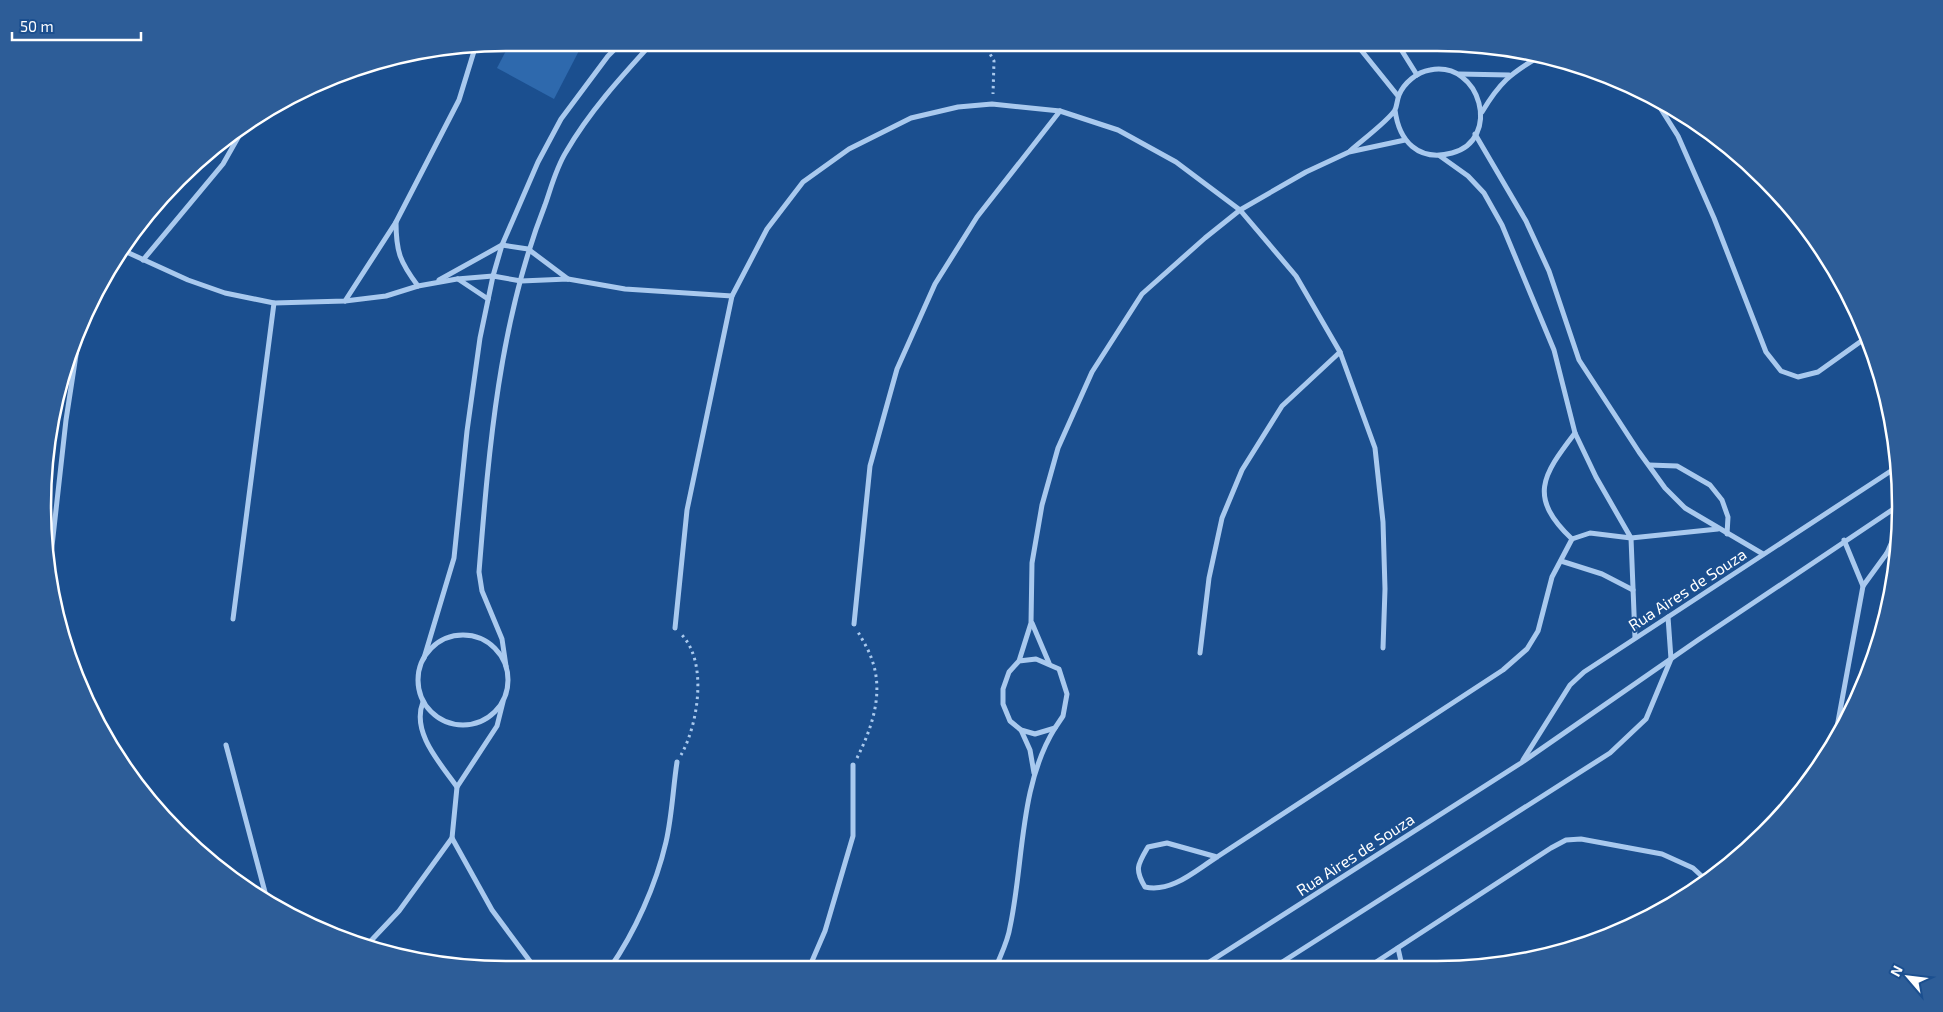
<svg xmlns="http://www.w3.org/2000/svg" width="1943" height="1012" font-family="'Exo 2',sans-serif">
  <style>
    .green { fill: #2e69ad }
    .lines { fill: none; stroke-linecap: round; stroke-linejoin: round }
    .path { stroke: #a9c9ee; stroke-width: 3; stroke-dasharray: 2.5 4; stroke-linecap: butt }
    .street { stroke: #a9c9ee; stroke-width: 5 }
    .labels { text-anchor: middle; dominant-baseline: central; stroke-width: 4; stroke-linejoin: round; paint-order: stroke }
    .street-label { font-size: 16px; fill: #fff; stroke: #1b4f8f }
    .rim { fill: none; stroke: #fff; stroke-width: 2.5 }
  </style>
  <rect width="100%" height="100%" fill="#1b4f8f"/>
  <polygon class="green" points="510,43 583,43 554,99 497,68"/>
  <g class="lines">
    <g class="path">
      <polyline points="986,43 985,45 994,61 993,94"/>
      <path d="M681,755C698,725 708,663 682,635"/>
      <path d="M857,758C872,728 884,693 872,660C869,650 863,641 858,632"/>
    </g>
    <g class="street">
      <polyline points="1352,43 1361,50 1398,96"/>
      <polyline points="1397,43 1417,75"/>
      <polyline points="1459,74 1509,75"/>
      <polyline points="1654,98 1678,136 1714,218 1766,352 1781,371 1798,377 1818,372 1867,337"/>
      <path d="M1482,112C1500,82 1510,74 1540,56"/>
      <polyline points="1475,134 1526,221 1549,271 1579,360 1639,452 1665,488 1685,508 1763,554"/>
      <path d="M1350,151C1361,141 1388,121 1395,110C1397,106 1397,100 1399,95C1404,83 1417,72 1430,70C1481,60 1502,140 1452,153C1418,162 1399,141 1395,110"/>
      <polyline points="1440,156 1468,176 1484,193 1502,225 1554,350 1575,433 1596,477 1631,538 1635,638"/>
      <path d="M396,222C396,252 400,262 418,286"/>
      <polyline points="120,249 188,280 225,293 274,303 345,301 386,296 418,286 457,279 493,276 521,281 568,279 625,289 732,296"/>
      <polyline points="143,260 223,164 244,127"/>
      <polyline points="458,279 488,299"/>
      <polyline points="439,280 502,245 528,249 568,279"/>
      <polyline points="345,301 396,222 459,100 475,48"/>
      <polyline points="1649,465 1677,466 1710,485 1722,500 1728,517 1727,534"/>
      <path d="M1572,539C1528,497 1542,476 1575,433"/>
      <polyline points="1844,540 1863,586"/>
      <polyline points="1887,553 1898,547"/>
      <polyline points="1561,561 1602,574 1633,590"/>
      <polyline points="49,573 66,420 78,342"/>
      <polyline points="233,619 274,303"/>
      <polyline points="1032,623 1049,663"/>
      <polyline points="854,624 870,466 897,369 935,284 977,217 1060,111"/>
      <polyline points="675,628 687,510 732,296 767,229 803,182 849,149 911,118 958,107 992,104 1060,111 1118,130 1176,162 1240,210 1296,276 1340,352 1375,448 1383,522 1385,589 1383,648"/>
      <circle cx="463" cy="680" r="45"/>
      <polyline points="1200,653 1209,578 1222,518 1242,470 1282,406 1340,352"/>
      <polyline points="424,658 454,558 467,431 480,338 493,276 502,245 538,162 561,119 608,56 621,43"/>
      <polyline points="1019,661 1036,659 1059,669 1067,694 1063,716 1055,728 1035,734 1021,730 1010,721 1003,704 1003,689 1009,672 1019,661 1031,623 1032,563 1042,505 1058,448 1092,372 1142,294 1205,238 1240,210 1306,172 1349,152 1405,140"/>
      <path d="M506,666L502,639L482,591L479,572C489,448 499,322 545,205C551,188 556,168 566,152C589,112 621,77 652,43"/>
      <path d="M423,702C411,732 440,763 457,787L497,726L503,702"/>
      <polyline points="1021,730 1030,750 1034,773"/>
      <polyline points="1835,738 1863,586 1887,553 1895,535 1899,507"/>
      <polyline points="226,745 266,896"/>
      <polyline points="1523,760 1570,685 1584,672 1897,467"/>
      <polyline points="457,787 452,838 492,910 535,968"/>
      <path d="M1217,857L1167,843L1148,847C1138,864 1134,869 1145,887C1172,893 1196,870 1217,857L1503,670L1527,649L1538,631L1552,577L1572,539L1590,533L1631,538L1718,529"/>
      <polyline points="366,946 399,911 452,838"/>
      <polyline points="1398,948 1402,966"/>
      <polyline points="1203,966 1521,763 1698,640 1898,506"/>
      <polyline points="1276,966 1610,753 1646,719 1671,659 1668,617"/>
      <polyline points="1370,966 1551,848 1566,840 1581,839 1662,854 1693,868 1707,881"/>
      <path d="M996,967C1001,954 1008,941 1010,927C1024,862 1019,786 1055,728"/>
      <path d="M610,968C635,932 656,885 666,842C672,816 673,788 677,762"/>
      <polyline points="809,968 825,931 853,836 853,765"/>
    </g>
  </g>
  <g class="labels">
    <g class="street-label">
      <text transform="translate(1687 589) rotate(-33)">Rua Aires de Souza</text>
      <text transform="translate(1355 854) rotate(-33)">Rua Aires de Souza</text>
    </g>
  </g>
  <path d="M0 0H1943V1012H0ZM506 51H1437A455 455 0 0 1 1892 506V506A455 455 0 0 1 1437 961H506A455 455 0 0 1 51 506V506A455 455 0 0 1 506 51Z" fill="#2d5d98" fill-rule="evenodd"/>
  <path class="rim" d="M506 51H1437A455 455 0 0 1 1892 506V506A455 455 0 0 1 1437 961H506A455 455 0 0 1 51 506V506A455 455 0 0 1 506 51Z"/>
  <g transform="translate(1908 977) rotate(298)" stroke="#1b4f8f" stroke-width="4" paint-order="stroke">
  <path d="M0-4L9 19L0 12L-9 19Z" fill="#ffffff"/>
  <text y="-8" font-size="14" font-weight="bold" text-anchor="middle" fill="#ffffff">N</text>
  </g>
  <path d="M12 32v8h129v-8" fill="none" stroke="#ffffff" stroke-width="2.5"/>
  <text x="20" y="32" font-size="15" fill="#ffffff" stroke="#1b4f8f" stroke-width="4" paint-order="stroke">50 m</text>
</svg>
